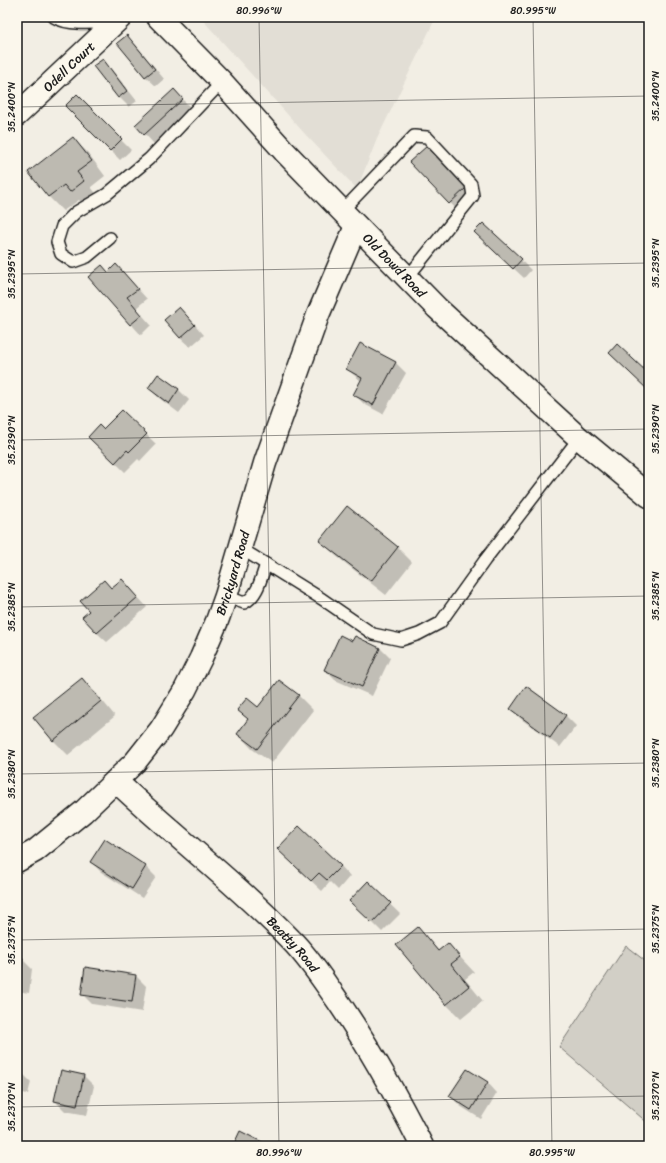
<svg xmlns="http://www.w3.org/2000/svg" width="666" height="1163" font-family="Sriracha,sans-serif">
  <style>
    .built { fill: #e2ded5 }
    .green { fill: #d2cfc6; stroke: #777671 }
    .shadow { fill: #0003 }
    .building { fill: #bdbab1; stroke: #1c1c1c }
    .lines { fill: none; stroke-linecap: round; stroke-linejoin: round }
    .service-casing { stroke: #1c1c1c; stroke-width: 14 }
    .minor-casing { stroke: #1c1c1c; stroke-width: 25 }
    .tertiary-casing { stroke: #1c1c1c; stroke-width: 25 }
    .service { stroke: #fbf7ec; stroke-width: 11 }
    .minor { stroke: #fbf7ec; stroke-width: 22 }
    .tertiary { stroke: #fbf7ec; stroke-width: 22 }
    .ticks { fill: none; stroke: #1c1c1c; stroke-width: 1; stroke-opacity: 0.45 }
    .labels { text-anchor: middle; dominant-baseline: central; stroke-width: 4; stroke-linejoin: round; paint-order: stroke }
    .street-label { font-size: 13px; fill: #1c1c1c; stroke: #fbf7ec }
    .neatline { fill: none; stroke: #1c1c1c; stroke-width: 1.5 }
    .ticks-label { font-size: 10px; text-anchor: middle; fill: #1c1c1c }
  </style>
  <rect width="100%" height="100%" fill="#f2eee4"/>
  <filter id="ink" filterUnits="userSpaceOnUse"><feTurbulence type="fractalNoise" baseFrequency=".025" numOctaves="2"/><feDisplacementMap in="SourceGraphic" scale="8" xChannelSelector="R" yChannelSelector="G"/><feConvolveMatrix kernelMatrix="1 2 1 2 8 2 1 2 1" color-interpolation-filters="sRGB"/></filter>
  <g filter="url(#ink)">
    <polygon class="built" points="200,17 436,17 377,139 357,189 305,134"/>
    <polygon class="green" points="626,946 649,964 649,1124 559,1047"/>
    <g class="shadow">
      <polygon points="127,36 137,46 164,79 156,86 146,77 119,43"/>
      <polygon points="102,60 112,70 137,101 129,107 119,97 95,66"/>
      <polygon points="174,91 192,109 154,144 145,134"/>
      <polygon points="77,96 131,150 120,160 66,106"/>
      <polygon points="73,138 88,153 105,176 91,187 98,196 85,206 79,200 63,211 49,197 30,172"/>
      <polygon points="427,147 476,198 460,213 411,162"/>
      <polygon points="483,224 531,270 524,278 485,242"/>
      <polygon points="116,265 147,299 136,308 151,325 141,335 89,277 108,272"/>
      <polygon points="189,318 204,335 190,347 180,338"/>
      <polygon points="361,344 396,363 406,373 383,414 364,404 354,394 361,381 347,369"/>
      <polygon points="159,375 179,390 189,400 179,413 159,398 149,388"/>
      <polygon points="122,411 156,444 140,461 138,459 125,472 89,437 103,430"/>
      <polygon points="321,541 397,547 412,562 386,595 335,555"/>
      <polygon points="122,580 147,607 107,642 97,633 111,589"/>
      <polygon points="353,642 380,648 390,658 372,696 335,680 325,670"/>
      <polygon points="82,679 96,693 115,716 68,755 53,740"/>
      <polygon points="526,687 566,716 576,726 560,747 521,719 511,709"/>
      <polygon points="298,695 313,710 272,763 252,749 238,734 249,720 239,710 258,708"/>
      <polygon points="105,841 146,867 156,877 142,898 101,872 91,862"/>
      <polygon points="288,859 341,866 350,876 338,890 330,882 322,891"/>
      <polygon points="368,883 400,914 382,932 351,901"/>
      <polygon points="418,928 439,951 448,944 474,972 465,979 483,1001 461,1019 446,1004"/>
      <polygon points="17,958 22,959 32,969 29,993 17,991"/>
      <polygon points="136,976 146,986 142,1012 92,1004 82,994"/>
      <polygon points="17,1071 21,1072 31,1082 28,1094 17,1092"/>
      <polygon points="62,1072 84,1076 94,1086 87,1115 65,1111 55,1101"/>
      <polygon points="488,1083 497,1093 481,1119 460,1106 451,1096"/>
    </g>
    <g class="building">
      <polygon points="127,35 155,69 145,77 117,43"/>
      <polygon points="103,59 127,91 118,98 93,66"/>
      <polygon points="174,89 183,99 144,135 135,125"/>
      <polygon points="77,94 122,139 110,151 65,106"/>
      <polygon points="73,137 92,161 77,172 84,181 70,192 64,185 48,197 28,172"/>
      <polygon points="427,146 467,187 449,204 409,162"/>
      <polygon points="483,223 522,259 513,269 474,232"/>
      <polygon points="116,264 138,289 127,297 142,315 130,325 88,277 102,265 108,272"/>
      <polygon points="179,307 195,325 180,338 164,320"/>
      <polygon points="360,343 396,362 373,405 353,395 362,378 346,369"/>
      <polygon points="617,344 649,374 649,391 609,353"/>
      <polygon points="158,374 179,389 169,404 148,388"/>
      <polygon points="122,410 147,434 129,452 127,450 115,463 88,437 99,425 103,429"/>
      <polygon points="347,506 398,547 371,581 319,541"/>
      <polygon points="122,579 138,597 97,633 82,617 89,611 80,601 104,580 111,588"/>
      <polygon points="340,635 352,641 355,636 380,648 362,687 324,670"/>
      <polygon points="82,678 101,701 53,741 33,717"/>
      <polygon points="279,680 299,695 257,749 237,734 248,719 237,710 247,698 258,707"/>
      <polygon points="526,686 566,715 550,738 510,709"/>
      <polygon points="299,826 341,866 327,880 319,873 311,881 277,849"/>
      <polygon points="105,839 146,866 132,889 90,862"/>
      <polygon points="368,881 391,903 372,923 349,901"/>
      <polygon points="418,927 438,951 448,943 460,957 451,964 469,986 446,1005 396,945"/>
      <polygon points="17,957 23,958 19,983 17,983"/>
      <polygon points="85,967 136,975 132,1002 81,995"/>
      <polygon points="467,1069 488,1082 471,1110 449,1096"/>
      <polygon points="17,1070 22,1071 18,1085 17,1085"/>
      <polygon points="61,1070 84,1075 77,1106 54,1101"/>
      <polygon points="240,1131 270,1146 233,1146"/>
    </g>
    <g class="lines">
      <g class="service-casing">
        <g id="service">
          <path d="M54,17C68,26 97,23 114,22"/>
          <polyline points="342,211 414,136 427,137 471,184 473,196 407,278"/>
          <polyline points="110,238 87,257 73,262 61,254 57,242 62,226 76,212 107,194 149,159 222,82"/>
          <polyline points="240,548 322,599 373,634 401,640 419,634 440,623 485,560 579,438"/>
          <path d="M226,596L244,603C258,596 261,578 266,564"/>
        </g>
      </g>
      <g class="minor-casing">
        <g id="minor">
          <path id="s1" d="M17,115L121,17"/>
          <path id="s2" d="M116,781C173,835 236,883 291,940C305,954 317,971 328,987C364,1037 394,1091 422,1146"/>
          <path id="s3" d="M17,861L35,851L83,812L135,762L161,729L185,690L201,658L217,621L226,596L265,463L318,315L356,226"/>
        </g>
      </g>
      <g class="tertiary-casing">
        <g id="tertiary">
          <path id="s4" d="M158,17L222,82L284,151L342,211L437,308L579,438L649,496"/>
        </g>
      </g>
      <use href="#service" class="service"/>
      <use href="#minor" class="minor"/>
      <use href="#tertiary" class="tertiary"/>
    </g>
  </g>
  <path class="ticks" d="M259,17L279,1146M533,17L552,1146M17,107L649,96M17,274L649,263M17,440L649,429M17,607L649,596M17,774L649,763M17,940L649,929M17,1107L649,1096"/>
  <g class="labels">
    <g class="street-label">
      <text stroke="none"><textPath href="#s1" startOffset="71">Odell Court</textPath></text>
      <text stroke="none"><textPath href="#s4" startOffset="343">Old Dowd Road</textPath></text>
      <text stroke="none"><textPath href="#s3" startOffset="369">Brickyard Road</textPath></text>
      <text stroke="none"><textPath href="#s2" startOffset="241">Beatty Road</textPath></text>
    </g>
  </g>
  <rect width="666" height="1163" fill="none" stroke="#fbf7ec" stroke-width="44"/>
  <rect x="22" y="22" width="622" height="1119" class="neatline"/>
  <g class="ticks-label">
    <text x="259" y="14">80.996°W</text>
    <text x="533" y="14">80.995°W</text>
    <text transform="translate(655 96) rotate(-90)" y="4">35.2400°N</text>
    <text transform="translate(11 107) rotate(-90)" y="4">35.2400°N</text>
    <text transform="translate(655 263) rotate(-90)" y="4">35.2395°N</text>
    <text transform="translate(11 274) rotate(-90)" y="4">35.2395°N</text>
    <text transform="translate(655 429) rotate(-90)" y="4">35.2390°N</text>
    <text transform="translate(11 440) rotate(-90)" y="4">35.2390°N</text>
    <text transform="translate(655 596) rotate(-90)" y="4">35.2385°N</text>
    <text transform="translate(11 607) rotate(-90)" y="4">35.2385°N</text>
    <text transform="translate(655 763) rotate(-90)" y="4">35.2380°N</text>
    <text transform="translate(11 774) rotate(-90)" y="4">35.2380°N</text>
    <text transform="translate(655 929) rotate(-90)" y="4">35.2375°N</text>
    <text transform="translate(11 940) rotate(-90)" y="4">35.2375°N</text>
    <text transform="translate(655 1096) rotate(-90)" y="4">35.2370°N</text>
    <text transform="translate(11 1107) rotate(-90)" y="4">35.2370°N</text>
    <text x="279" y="1156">80.996°W</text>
    <text x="552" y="1156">80.995°W</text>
  </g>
</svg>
